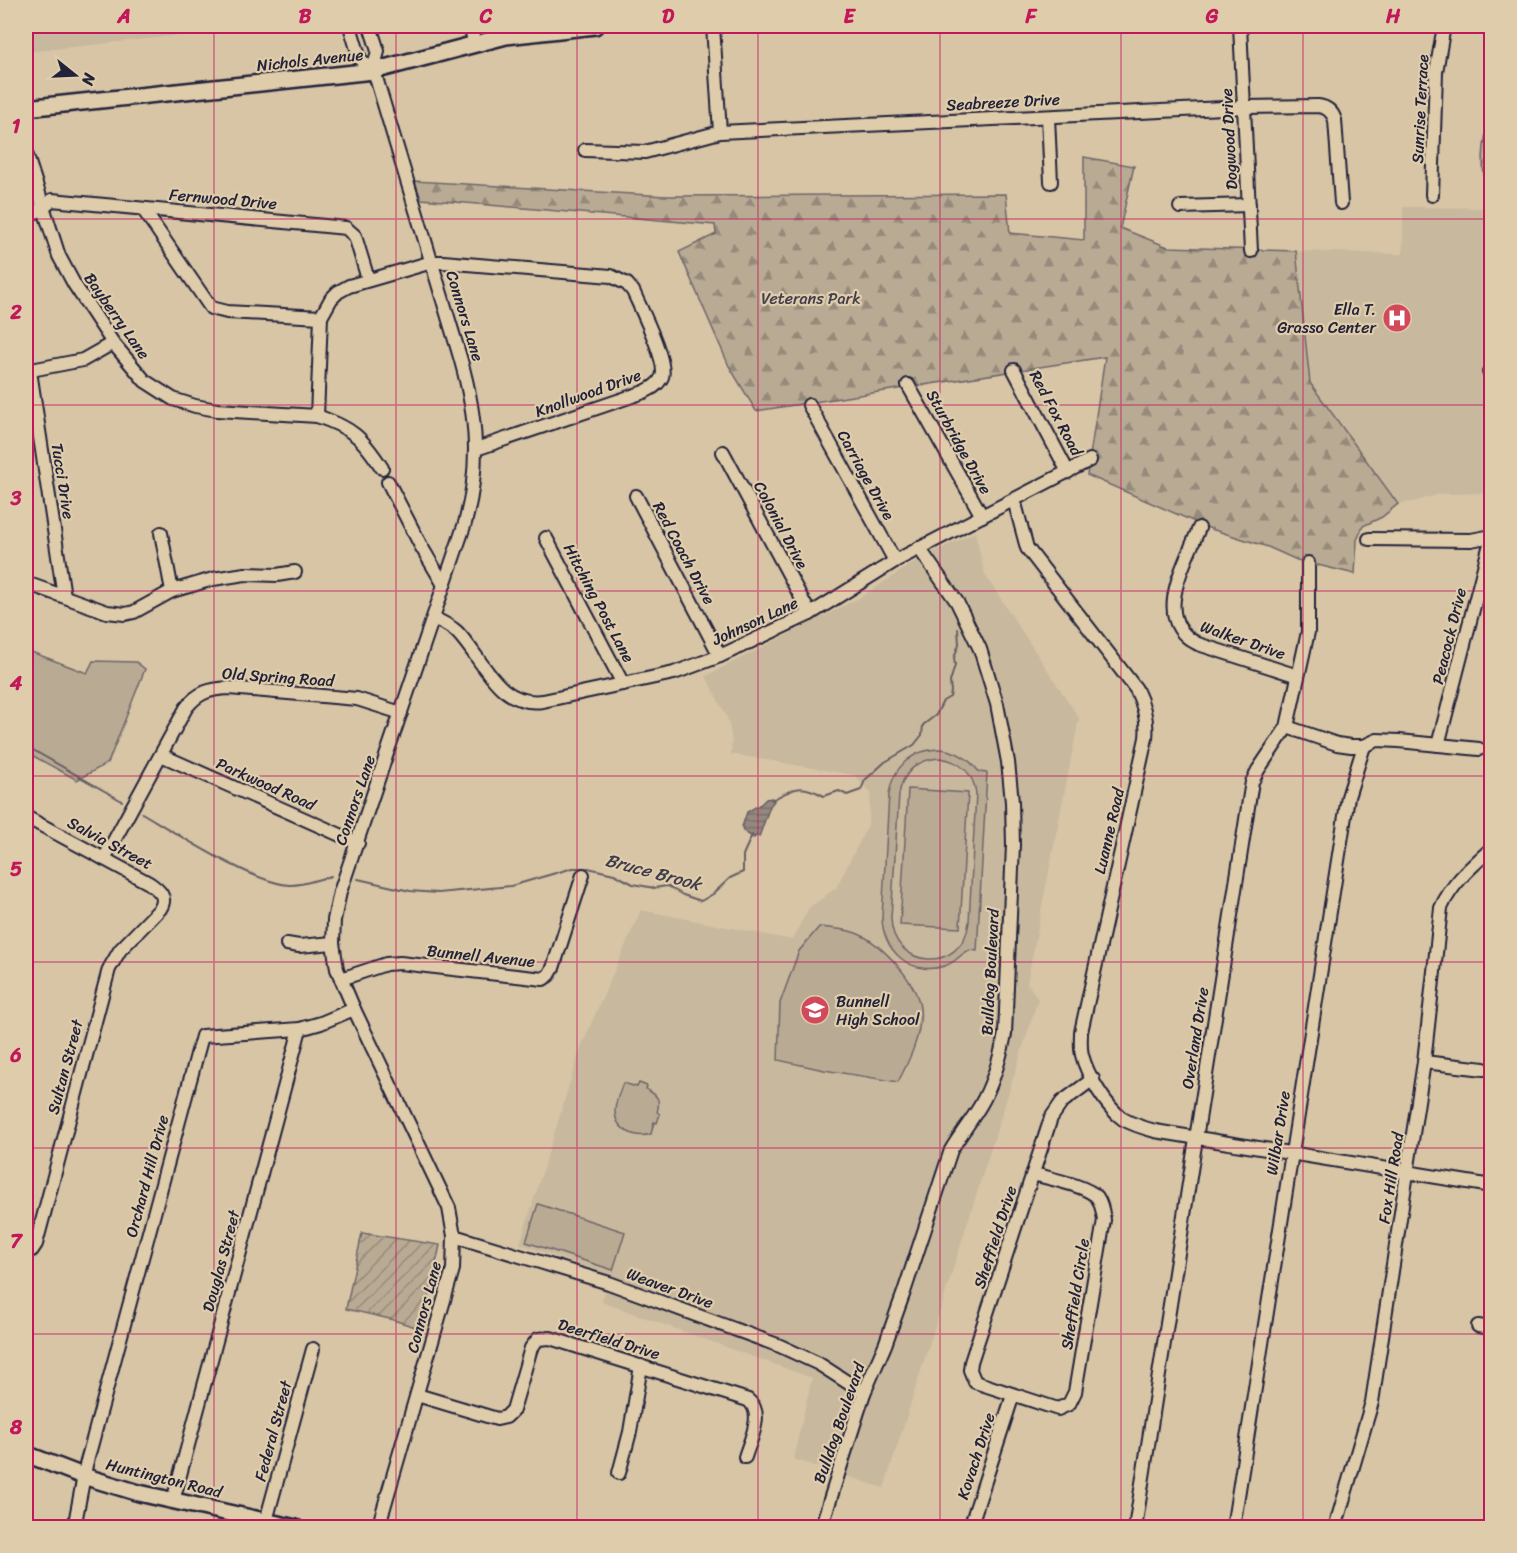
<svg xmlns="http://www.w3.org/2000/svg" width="1517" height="1553" font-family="Sriracha,sans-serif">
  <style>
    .built { fill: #c8b89d }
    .green { fill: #b9aa94; stroke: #6e6668; stroke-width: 1.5; fill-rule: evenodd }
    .forest { fill: url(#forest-firs); stroke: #6e6668; stroke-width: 1.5 }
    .cemetery { fill: url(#cemetery-stones); stroke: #6e6668; stroke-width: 1.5 }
    .garden { fill: url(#garden-furrows); stroke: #6e6668; stroke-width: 1.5 }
    .water { fill: url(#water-rules); stroke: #665f64; stroke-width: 1.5 }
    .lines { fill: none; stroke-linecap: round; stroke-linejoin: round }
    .stream { stroke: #665f64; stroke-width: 2 }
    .minor-casing { stroke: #22223b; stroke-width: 16 }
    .major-casing { stroke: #22223b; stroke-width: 20 }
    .minor { stroke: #dfccaa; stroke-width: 12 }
    .major { stroke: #dfccaa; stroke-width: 15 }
    .grid { fill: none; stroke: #c2185b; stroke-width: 1.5; stroke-opacity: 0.55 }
    .labels { text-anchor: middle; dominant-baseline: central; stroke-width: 4.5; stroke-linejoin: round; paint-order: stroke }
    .street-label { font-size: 16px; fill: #22223b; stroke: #dfccaa }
    .park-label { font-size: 16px; fill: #403d4d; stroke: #dfccaa }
    .poi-label { font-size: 16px; fill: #22223b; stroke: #dfccaa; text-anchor: end }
    .water-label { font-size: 18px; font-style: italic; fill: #3e3c4c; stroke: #dfccaa }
    .neatline { fill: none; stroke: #c2185b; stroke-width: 2 }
    .grid-label { font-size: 20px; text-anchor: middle; font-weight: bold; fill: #c2185b }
  </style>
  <defs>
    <pattern id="forest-firs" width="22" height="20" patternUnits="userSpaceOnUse" patternTransform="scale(1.5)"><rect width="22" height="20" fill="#b9aa94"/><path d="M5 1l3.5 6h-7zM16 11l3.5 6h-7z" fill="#968a7a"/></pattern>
    <pattern id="cemetery-stones" width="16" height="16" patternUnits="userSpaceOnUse" patternTransform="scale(1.5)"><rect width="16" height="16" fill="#b9aa94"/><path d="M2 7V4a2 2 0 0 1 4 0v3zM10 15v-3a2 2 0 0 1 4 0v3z" fill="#968a7a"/></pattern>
    <pattern id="garden-furrows" width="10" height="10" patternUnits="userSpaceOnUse" patternTransform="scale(1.5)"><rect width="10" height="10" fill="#b9aa94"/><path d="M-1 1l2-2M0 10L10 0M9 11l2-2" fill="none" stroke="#968a7a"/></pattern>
    <pattern id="water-rules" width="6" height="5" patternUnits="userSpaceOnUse" patternTransform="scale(1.5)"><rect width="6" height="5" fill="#94887f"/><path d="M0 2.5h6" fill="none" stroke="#786f69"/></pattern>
  </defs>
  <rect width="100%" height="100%" fill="#d7c5a6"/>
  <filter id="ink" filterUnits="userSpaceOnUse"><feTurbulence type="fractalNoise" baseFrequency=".0167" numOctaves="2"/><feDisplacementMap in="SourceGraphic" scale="12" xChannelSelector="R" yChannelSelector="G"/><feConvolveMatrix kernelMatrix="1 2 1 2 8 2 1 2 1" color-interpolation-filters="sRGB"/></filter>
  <g filter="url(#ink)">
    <g class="built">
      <polygon points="26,26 266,26 26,52"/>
      <polygon points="1403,207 1491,208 1491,493 1439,494 1417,501 1398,504 1310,383 1296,251 1403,254"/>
      <polygon points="975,532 985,575 1079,718 1027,983 1038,999 884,1488 793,1459 812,1378 602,1302 609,1275 520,1244 581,1047 641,910 792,940 809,908 836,888 868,825 871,793 854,775 731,754 732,741 728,720 706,676 863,596 918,560"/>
    </g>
    <g class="green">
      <polygon points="26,650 87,673 93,661 136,662 145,669 108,763 77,780 26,752"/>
      <path d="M941,749C957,751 969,758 979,772L987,773L977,951C974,951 970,949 968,951C961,953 956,963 944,966C911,977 882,950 882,917L889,794C893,766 913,749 941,749ZM940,758C960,761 973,773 976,793L969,922C963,974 892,970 891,918L899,795C902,773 917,759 940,758Z"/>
      <polygon points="908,789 968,793 960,928 900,925"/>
      <path d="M819,927C831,928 844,929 856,933C880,942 917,981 920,1008C923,1032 909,1061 898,1082L824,1070L778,1060L780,1003L799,951Z"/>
      <path d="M623,1083L637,1087L639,1083L647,1086L646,1089C657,1095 661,1099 657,1112L660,1114L657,1123L654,1122L651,1134C636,1139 615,1130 615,1111C615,1102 620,1091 623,1083Z"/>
      <polygon points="538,1204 625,1232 613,1270 526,1242"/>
    </g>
    <polygon class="forest" points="1084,157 1134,166 1120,228 1168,247 1296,251 1310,383 1398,504 1382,517 1363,526 1357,540 1355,574 1297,560 1268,547 1211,529 1087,475 1105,357 756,411 729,366 679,252 716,234 715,225 421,199 415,181 666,196 1006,194 1010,233 1084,240"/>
    <path class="cemetery" d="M1491,112V199C1478,172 1483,141 1491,112Z"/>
    <polygon class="garden" points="362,1233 440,1245 422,1329 390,1319 346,1309"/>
    <polygon class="water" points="772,798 774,801 770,806 759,837 757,835 754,838 743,831 742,827 747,812 761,804 766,799"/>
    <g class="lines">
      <g class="stream">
        <polyline points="26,746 122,801"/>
        <path d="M772,800C794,788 800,783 824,796L839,791L847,795L861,790L865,780L885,762L914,745L922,735L923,725L936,715L943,701L950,697L951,691L950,682L955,665L954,658L959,644L958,629"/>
        <path d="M142,813C174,832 256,885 291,885C304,885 319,879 331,876"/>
        <polyline points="358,879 410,891 438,893 511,886 573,868 588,868 614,874 633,884 654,888 667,886 683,895 701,901 713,894 730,878 743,872 743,855 752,835"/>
      </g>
      <g class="minor-casing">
        <g id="minor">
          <path d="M350,26L360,59L373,71L377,81L457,347C476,409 482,460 465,523L340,892L334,920L333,943L337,969L354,1009L449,1208L454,1236L453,1269L378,1528"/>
          <polyline points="370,26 378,51 373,71"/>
          <polyline points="471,26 474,44"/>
          <polyline points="713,26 720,132"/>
          <polyline points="1240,26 1251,251"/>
          <polyline points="1048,117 1051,182"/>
          <path d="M585,150L645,152L720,132L1245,107L1318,106C1327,107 1332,111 1335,120L1341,203"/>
          <path d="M26,153L59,256L74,284L113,343L145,381L173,399L195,406L217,410L317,416C352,428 362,437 382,468"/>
          <polyline points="1432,195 1436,72 1444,26"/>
          <polyline points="1180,207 1249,205"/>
          <polyline points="143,209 211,308 227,312 321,317"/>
          <polyline points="26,214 36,212 52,200 346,228 355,236 368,279"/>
          <polyline points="1014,370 1068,472"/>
          <polyline points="26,371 83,360 113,343"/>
          <polyline points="30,371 64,596"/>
          <polyline points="1489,372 1492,374"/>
          <polyline points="908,385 982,516"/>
          <polyline points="809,405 895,561"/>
          <path d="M317,416L321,317L331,299L338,292L349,286L432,262H443L611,276L627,284L633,291C640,307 668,362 662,377C658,385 652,388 644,392L476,449"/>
          <polyline points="723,452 810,614"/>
          <polyline points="388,482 421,546 444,585"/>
          <polyline points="636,496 720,656"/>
          <path d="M1014,500L1027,548L1136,689C1144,705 1148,720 1146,738L1081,1032C1081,1040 1080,1047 1082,1055C1087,1075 1107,1108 1123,1119C1133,1125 1144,1128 1155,1131L1492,1186"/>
          <path d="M1199,528C1185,565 1150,620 1198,644L1298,676"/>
          <polyline points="161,533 172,591"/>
          <polyline points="546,538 623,684"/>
          <polyline points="1369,539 1471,540 1492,536"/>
          <polyline points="26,583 107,612 125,614 134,612 172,591 213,579 245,574 277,575 295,572"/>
          <path d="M433,618C442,622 451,626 457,632C484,660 498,707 543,701L674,673L720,656L810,614L895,561L1090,460"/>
          <polyline points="1287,727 1337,744 1351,746 1364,746 1377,740 1399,741 1479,749"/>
          <polyline points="1438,745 1492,536"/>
          <polyline points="161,755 358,843"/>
          <path d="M26,817L149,883C159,890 168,897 160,909L120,950L109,969L36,1244L32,1250H26"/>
          <path d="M104,859L186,708C198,692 210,689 229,688L357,699L401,713"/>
          <polyline points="287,944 299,946 333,943"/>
          <polyline points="341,979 386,964 400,963 543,979 549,975 553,968 583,875"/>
          <polyline points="1424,1062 1484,1069"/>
          <path d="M1034,1174C1050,1179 1085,1185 1097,1197C1102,1204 1103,1213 1104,1220L1075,1392L1069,1404L1058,1409L975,1382L970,1370L971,1362L1051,1118L1062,1102L1093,1079"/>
          <polyline points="454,1236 609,1283 780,1346 819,1364 864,1393"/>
          <polyline points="1478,1326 1492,1328"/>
          <path d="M417,1395L497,1419L506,1417L513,1410L531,1348L538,1339L550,1338L748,1400C765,1413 750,1440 745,1457"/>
          <polyline points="619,1473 630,1432 641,1366"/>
          <polyline points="173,1501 300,1029"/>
          <polyline points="266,1521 313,1349"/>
          <polyline points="74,1528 86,1465 202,1036 300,1029 321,1023 354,1009"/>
          <path d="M821,1528L864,1393L885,1345L904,1292L951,1150C960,1135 971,1121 980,1106C993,1084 1000,1059 1005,1034L1013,845L1012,802L1008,762L997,704L980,649L957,602L919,548"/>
          <polyline points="972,1528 973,1518 1013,1395"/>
          <polyline points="1135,1528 1250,794 1252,782 1258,770 1287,727 1308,632 1308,563"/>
          <polyline points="1233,1528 1348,797 1364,746"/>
          <path d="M1335,1528L1372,1402L1424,1062L1441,908C1452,883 1471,867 1492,848"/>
        </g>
      </g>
      <g class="major-casing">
        <g id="major">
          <polyline points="26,108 373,71 506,36 595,26"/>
          <polyline points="26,1454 83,1476 139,1493 296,1528"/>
        </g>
      </g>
      <use href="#minor" class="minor"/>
      <use href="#major" class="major"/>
    </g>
  </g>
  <path class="grid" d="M214,26V1528M396,26V1528M577,26V1528M758,26V1528M940,26V1528M1121,26V1528M1303,26V1528M26,219H1492M26,405H1492M26,591H1492M26,776H1492M26,962H1492M26,1148H1492M26,1334H1492"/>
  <defs>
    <g id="hospital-disc" transform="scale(1.5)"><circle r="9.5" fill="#d1495b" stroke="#dfccaa"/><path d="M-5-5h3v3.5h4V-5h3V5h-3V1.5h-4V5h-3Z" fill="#fff"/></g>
    <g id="school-disc" transform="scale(1.5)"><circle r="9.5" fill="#d1495b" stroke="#dfccaa"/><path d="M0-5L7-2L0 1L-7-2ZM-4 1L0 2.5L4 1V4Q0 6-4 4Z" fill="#fff"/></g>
  </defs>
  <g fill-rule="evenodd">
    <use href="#hospital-disc" x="1397" y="318"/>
    <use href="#school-disc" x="815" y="1010"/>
  </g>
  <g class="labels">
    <g class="street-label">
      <text transform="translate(310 60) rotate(-6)">Nichols Avenue</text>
      <text transform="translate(1003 102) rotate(-3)">Seabreeze Drive</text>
      <text transform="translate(1420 109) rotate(-87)">Sunrise Terrace</text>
      <text transform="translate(1229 139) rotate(-93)">Dogwood Drive</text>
      <text transform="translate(223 199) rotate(5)">Fernwood Drive</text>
      <text transform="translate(117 316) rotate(55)">Bayberry Lane</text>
      <text transform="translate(465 316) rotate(73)">Connors Lane</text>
      <text transform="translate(588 393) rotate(-20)">Knollwood Drive</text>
      <text transform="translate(1056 413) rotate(62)">Red Fox Road</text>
      <text transform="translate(959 442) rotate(61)">Sturbridge Drive</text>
      <text transform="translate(866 475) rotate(61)">Carriage Drive</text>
      <text transform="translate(63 481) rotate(81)">Tucci Drive</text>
      <text transform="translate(781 525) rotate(62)">Colonial Drive</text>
      <text transform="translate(684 553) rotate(62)">Red Coach Drive</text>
      <text transform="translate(599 603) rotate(62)">Hitching Post Lane</text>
      <text transform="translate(755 621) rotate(-25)">Johnson Lane</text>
      <text transform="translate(1449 636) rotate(-76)">Peacock Drive</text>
      <text transform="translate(1243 640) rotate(19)">Walker Drive</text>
      <text transform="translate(278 677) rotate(4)">Old Spring Road</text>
      <text transform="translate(266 784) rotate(24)">Parkwood Road</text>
      <text transform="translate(355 800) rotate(-71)">Connors Lane</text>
      <text transform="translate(1109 831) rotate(-77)">Luanne Road</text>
      <text transform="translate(110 843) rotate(28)">Salvia Street</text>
      <text transform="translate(481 956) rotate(6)">Bunnell Avenue</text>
      <text transform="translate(990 972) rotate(-87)">Bulldog Boulevard</text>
      <text transform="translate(1195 1038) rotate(-81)">Overland Drive</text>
      <text transform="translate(65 1067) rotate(-75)">Sultan Street</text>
      <text transform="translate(1278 1133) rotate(-81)">Wilbar Drive</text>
      <text transform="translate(147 1176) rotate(-75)">Orchard Hill Drive</text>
      <text transform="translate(1391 1178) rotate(-81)">Fox Hill Road</text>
      <text transform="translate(995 1237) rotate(-72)">Sheffield Drive</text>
      <text transform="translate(221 1261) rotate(-75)">Douglas Street</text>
      <text transform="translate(670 1288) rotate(20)">Weaver Drive</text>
      <text transform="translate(1075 1294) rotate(-81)">Sheffield Circle</text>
      <text transform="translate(424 1307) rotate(-75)">Connors Lane</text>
      <text transform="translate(609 1339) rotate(17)">Deerfield Drive</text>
      <text transform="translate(839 1423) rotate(-71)">Bulldog Boulevard</text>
      <text transform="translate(273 1431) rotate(-75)">Federal Street</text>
      <text transform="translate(976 1456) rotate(-72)">Kovach Drive</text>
      <text transform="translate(164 1478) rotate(14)">Huntington Road</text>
    </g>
    <g class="park-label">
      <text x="811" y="298">Veterans Park</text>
    </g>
    <g class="poi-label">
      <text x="1376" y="309">Ella T.<tspan x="1376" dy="18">Grasso Center</tspan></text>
      <text x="836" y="1001" text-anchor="start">Bunnell<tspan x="836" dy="18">High School</tspan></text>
    </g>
    <g class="water-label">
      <text transform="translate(653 872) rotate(15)">Bruce Brook</text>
    </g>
  </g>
  <rect width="1517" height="1553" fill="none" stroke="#dfccaa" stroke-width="66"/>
  <g transform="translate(75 75) rotate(108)" stroke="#dfccaa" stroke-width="4.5" paint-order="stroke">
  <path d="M0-4.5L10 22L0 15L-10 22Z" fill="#22223b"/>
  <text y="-9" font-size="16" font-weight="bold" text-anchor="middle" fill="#22223b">N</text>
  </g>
  <rect x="33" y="33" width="1451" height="1487" class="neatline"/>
  <g class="grid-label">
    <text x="124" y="23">A</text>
    <text x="305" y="23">B</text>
    <text x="486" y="23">C</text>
    <text x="668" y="23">D</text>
    <text x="849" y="23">E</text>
    <text x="1031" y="23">F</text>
    <text x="1212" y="23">G</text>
    <text x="1393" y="23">H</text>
    <text x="16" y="133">1</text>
    <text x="16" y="319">2</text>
    <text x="16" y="505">3</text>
    <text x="16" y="690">4</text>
    <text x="16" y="876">5</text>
    <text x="16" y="1062">6</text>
    <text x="16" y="1248">7</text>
    <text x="16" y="1434">8</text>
  </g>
</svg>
